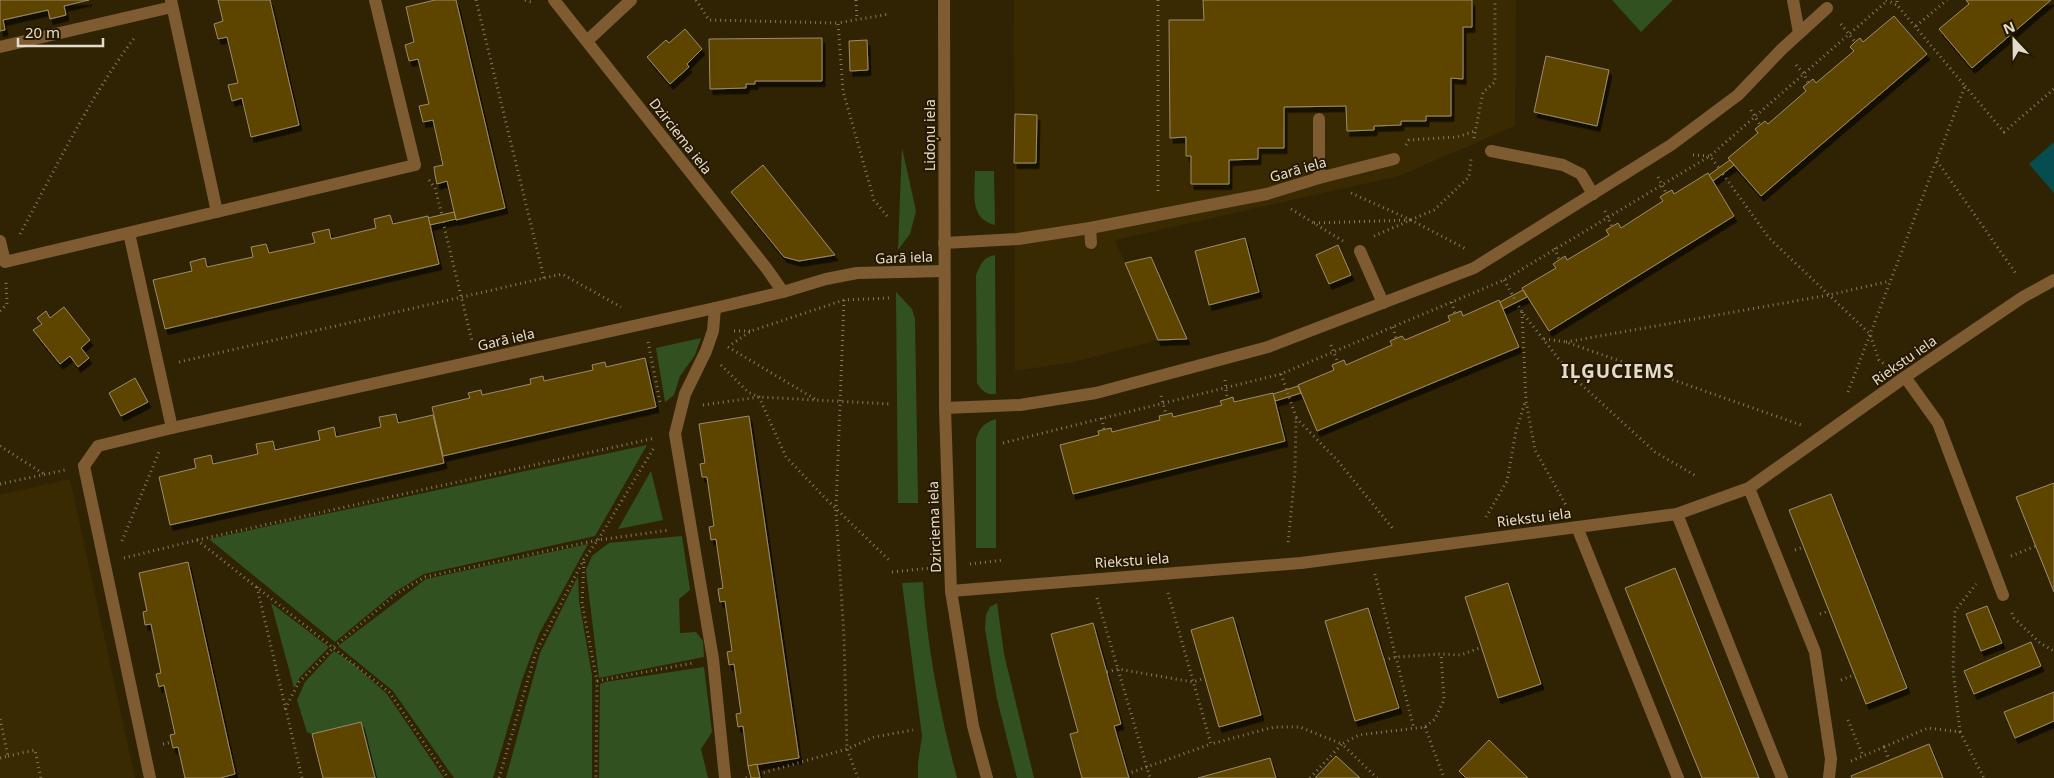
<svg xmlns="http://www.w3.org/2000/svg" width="2054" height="778" font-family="'Noto Sans',sans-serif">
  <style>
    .built { fill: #3a2a01 }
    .green { fill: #325121 }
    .water { fill: #054d4f }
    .building { fill: #5d4400; stroke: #9c8c6c; filter: url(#shadow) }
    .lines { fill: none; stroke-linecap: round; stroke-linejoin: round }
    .path { stroke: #847a61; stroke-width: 3; stroke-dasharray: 1 4; stroke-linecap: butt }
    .service { stroke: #7f5b32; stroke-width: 12 }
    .minor { stroke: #7f5b32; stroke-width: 12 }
    .tertiary { stroke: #7f5b32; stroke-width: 12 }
    .labels { text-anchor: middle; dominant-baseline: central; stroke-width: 4; stroke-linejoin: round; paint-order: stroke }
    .street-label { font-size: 14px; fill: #e4dccb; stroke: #261900 }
    .district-label { font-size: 19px; font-weight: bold; letter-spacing: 1px; fill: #e4dccb; stroke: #261900 }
  </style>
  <defs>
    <filter id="shadow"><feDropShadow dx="3" dy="5.5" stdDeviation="0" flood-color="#0009"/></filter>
  </defs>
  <rect width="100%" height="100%" fill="#302304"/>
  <g class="built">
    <polygon points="1014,0 1516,0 1515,126 1399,176 1115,240 1158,340 1074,362 1015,371"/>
    <polygon points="70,479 135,778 0,778 0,495"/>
  </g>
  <g class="green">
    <polygon points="1612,0 1673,0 1641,32"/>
    <polygon points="902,148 916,211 910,234 898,250"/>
    <path d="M975,171H994L995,225C969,219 975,193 975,171Z"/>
    <path d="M995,255L996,394C986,395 982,391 977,383L976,275C981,264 983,257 995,255Z"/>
    <polygon points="896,292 912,309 915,319 918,503 898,503"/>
    <polygon points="701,338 695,355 680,376 674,395 665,402 656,348"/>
    <path d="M996,419V548H976V439C980,427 984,423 996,419Z"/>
    <polygon points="647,445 595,536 424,574 395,592 335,642 209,539"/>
    <polygon points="651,471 663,520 618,529"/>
    <polygon points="682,536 690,590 679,599 680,633 696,632 703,641 704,657 599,678 586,570 592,556 609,543"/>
    <polygon points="588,544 539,634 522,680 493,778 454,778 393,691 338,646 426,579"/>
    <polygon points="578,576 579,601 592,675 592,778 506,778 540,653"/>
    <path d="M923,582C927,648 940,713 957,778H918V763L922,736L902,583Z"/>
    <polygon points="271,603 329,647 300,677 294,688"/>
    <polygon points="997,603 1004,654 1034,778 1017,778 997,699 985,629 986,615 990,607"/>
    <polygon points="334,651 353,664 387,694 444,778 375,778 361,722 312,734 307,732 297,700 305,682"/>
    <polygon points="704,667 712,732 701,749 708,778 599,778 600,684 605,682"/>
  </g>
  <polygon class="water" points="2054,142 2054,193 2029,164"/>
  <g class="building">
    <polygon points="0,0 89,0 64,6 66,15 50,19 48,10 3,20 5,30 0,31"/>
    <polygon points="218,0 270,0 299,125 251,137 242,98 232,101 228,85 238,83 227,37 218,39 214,24 223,21"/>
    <polygon points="435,0 456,0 505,208 456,220 447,181 437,184 435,175 434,167 443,165 433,120 423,122 419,106 429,104 418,59 409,61 405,45 414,42 406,7"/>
    <polygon points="1203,0 1472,0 1472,27 1463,27 1463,79 1451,78 1451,116 1426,116 1426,121 1401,121 1401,125 1374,126 1374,130 1347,131 1346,106 1284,107 1284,148 1258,148 1258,159 1229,160 1229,184 1191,184 1191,156 1186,156 1186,137 1170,138 1169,20 1204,20"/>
    <polygon points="1966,0 2051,0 1972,68 1939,29 1969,4"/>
    <polygon points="1894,16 1927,54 1761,196 1728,158 1758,133 1755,129 1765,121 1768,124 1806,91 1803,87 1813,79 1816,83 1854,51 1850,47 1855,42 1860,38 1863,42"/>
    <polygon points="685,29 702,49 687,64 689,67 670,84 647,57 666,40 669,43"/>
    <polygon points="822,38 822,81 755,81 755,84 746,84 746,88 710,89 709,39"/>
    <polygon points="867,40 868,70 850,71 849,41"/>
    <polygon points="1546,56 1609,70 1597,126 1534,112"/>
    <polygon points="1015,114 1037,115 1036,163 1014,163"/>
    <polygon points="1730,160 1734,165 1713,181 1709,175"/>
    <polygon points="763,165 835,255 799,261 784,257 731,192"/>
    <polygon points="1708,173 1734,216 1549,331 1522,288 1556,268 1553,264 1565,256 1567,260 1609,235 1606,230 1618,223 1621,228 1663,201 1660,197 1666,193 1672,190 1674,194"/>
    <polygon points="454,212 456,219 430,225 428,218"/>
    <polygon points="390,215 393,224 428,216 439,264 165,329 153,280 192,271 190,262 205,258 207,267 253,257 251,247 266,244 269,253 315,243 312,233 321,231 329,229 331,239 376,228 374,219"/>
    <polygon points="1245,238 1259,292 1209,305 1195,251"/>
    <polygon points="1338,245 1351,275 1329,284 1316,255"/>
    <polygon points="1151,257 1187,339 1158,340 1125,263"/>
    <polygon points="1523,290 1527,297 1503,309 1500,302"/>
    <polygon points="1499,300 1519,347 1317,431 1298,385 1334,370 1332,365 1344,360 1346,365 1392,345 1390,341 1402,336 1405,340 1450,321 1448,316 1461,311 1463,316"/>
    <polygon points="64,307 90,340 81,348 89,358 78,367 70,356 60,364 33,330 42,324 37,318 46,311 50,318"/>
    <polygon points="645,358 656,407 443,456 432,407 470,398 468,393 481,390 482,395 531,384 530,379 543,376 544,381 593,370 592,365 605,362 606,367"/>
    <polygon points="135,378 148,402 121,416 109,393"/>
    <polygon points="1298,386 1301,393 1275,401 1273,394"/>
    <polygon points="1273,393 1285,441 1073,494 1060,445 1099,435 1098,431 1111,428 1112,432 1160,420 1159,416 1172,413 1173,417 1222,405 1220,401 1227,399 1233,397 1234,402"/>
    <polygon points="396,414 398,423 433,415 444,463 170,525 159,477 196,468 194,459 211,455 213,464 258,454 256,444 273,441 275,450 320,440 318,431 334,427 336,437 381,427 379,417"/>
    <polygon points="749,416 799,758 748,766 743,726 738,727 736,714 741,713 734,664 729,665 728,658 727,652 732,651 725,601 720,602 719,596 718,589 723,588 716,539 711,540 710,533 709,527 714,526 707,477 702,477 700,464 705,463 699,424"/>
    <polygon points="2054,483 2054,592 2016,497"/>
    <polygon points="1831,494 1907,688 1866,704 1789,510"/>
    <polygon points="188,562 235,774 220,778 185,778 178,747 173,748 170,735 175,734 164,685 159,687 156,674 161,673 151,624 145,625 143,612 147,611 139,573"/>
    <polygon points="1675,568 1710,656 1759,778 1702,778 1665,687 1625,588"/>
    <polygon points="1508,583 1541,684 1498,698 1465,597"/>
    <polygon points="1987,606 2002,643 1981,651 1966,614"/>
    <polygon points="1368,608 1399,708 1355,721 1325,621"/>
    <polygon points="1233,617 1261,715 1219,727 1191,630"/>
    <polygon points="1093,623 1121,724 1114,726 1129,778 1082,778 1070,734 1078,732 1051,634"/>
    <polygon points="2031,642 2041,666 1974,694 1964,671"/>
    <polygon points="2054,692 2054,721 2015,738 2004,712"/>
    <polygon points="361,722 375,778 323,778 312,734"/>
    <polygon points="1489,740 1528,778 1466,778 1459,771"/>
    <polygon points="1929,744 1943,778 1852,778 1851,776"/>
    <polygon points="1336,756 1360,778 1315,778"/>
    <polygon points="1270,758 1276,778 1198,778"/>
    <polygon points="757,764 760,778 751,778 748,766"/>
  </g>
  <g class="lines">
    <g class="path">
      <polyline points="476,0 544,278"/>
      <polyline points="525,0 534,3"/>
      <polyline points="696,0 709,20 838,23"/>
      <polyline points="856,0 857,20"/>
      <polyline points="1158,0 1158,194"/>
      <polyline points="1886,0 1897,5 1897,0"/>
      <polyline points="1841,24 1855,42"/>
      <polyline points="1916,26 1947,0"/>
      <polyline points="1796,65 1804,74 1808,83"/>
      <polyline points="1965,86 2004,132 2054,89"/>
      <polyline points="1751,110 1760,125"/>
      <polyline points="1474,138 1483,92 1495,82 1495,0"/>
      <polyline points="1406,145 1409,140 1457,137 1475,131 1476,133"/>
      <polyline points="1693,155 1710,156 1719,168"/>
      <polyline points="1937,161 2017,275"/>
      <polyline points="1723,174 1769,238 1870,334 1879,360 1887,366"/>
      <polyline points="1658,177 1666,193"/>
      <polyline points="429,180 435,188 442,215"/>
      <polyline points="1351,193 1411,220 1466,249"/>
      <polyline points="1291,209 1343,241"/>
      <polyline points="1605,211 1612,227"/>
      <polyline points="887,216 874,200 843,91 838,23 889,14"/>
      <polyline points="443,222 472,341"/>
      <polyline points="1314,223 1411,220"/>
      <path d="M20,234C56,168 89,98 135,37"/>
      <polyline points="1374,236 1434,210 1469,177 1471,159"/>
      <polyline points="1555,248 1559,260"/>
      <polyline points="1504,280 1522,312 1572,376 1655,452 1696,476"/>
      <polyline points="844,300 836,510 844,637 847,749 858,778"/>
      <polyline points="1452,302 1455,314"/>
      <polyline points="0,311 7,304 6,282"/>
      <polyline points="1522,312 1526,401 1535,450 1567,507"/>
      <polyline points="1393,327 1396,338"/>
      <polyline points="734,331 751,331"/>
      <polyline points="1544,339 1566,342 1801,425"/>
      <polyline points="648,342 660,402"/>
      <polyline points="1566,342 1829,295 1890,281"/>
      <polyline points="732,344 751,331 844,300 889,298"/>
      <polyline points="1331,345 1338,363"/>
      <polyline points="728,347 815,399"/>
      <polyline points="179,362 562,274 621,307"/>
      <polyline points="721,365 748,392 759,397 786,457 824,497 891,562"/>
      <polyline points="1281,374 1296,417 1295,472 1288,544"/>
      <polyline points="1225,380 1227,399"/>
      <polyline points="1848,392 1965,86 1897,5"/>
      <polyline points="1161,396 1166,414"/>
      <polyline points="703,405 759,397 890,404"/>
      <polyline points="1102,418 1104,429"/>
      <polyline points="1296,418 1337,460 1394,530"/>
      <polyline points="1003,443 1281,374 1504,280 1710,156 1887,1"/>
      <polyline points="0,446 44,474"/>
      <polyline points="0,484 65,470"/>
      <polyline points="1486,517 1507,481 1516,431 1525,402"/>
      <polyline points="197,540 655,438"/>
      <polyline points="122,541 159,452"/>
      <polyline points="1795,550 1804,547"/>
      <polyline points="2011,556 2036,546"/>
      <polyline points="124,558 197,540 389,692 448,778"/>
      <polyline points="584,562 582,603 597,681 596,778"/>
      <polyline points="970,564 1004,560"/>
      <polyline points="892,572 931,568"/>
      <polyline points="1375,574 1414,729"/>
      <polyline points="257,587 302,778"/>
      <polyline points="1168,593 1211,744 1274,727 1300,727 1342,744 1359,735 1425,727 1435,719 1444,700 1441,654"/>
      <polyline points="1097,598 1150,778"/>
      <polyline points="2012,613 2014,618 2040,643 2054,651"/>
      <polyline points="1820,614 1829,611"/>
      <polyline points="1384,660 1396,657 1441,654 1461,655 1482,647"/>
      <polyline points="1107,672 1118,669 1193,682 1205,678"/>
      <polyline points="1841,680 1854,675"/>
      <polyline points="597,681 693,663"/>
      <polyline points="285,709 299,682 334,647 396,594 425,577 598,540 670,530"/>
      <polyline points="0,719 8,756 0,758"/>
      <polyline points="1848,720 1863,756"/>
      <polyline points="1425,727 1444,778"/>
      <polyline points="1960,732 1953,669 1955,611 1976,584"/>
      <polyline points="163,744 172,742"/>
      <polyline points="1884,747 1928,728 1960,732 1984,778"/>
      <polyline points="8,756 35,750 41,778"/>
      <polyline points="1851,761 1884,747 1889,760"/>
      <polyline points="759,774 847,749 874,737 913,730"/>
      <polyline points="1127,774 1211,744"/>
      <polyline points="499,778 536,652 584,559 598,540 655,446"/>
      <polyline points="746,778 751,776"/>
      <polyline points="1310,778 1342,744 1377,778"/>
    </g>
    <g class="service">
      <polyline points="171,0 217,212"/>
      <polyline points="1793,0 1799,33"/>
      <polyline points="587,41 631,0"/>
      <polyline points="0,47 172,7"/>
      <polyline points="1319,119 1319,178"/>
      <polyline points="1491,151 1563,165 1581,174 1593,194"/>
      <polyline points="129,233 172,428"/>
      <polyline points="0,241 5,262 415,165 375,0"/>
      <polyline points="1091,243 1090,228 1267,194 1319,178 1394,159"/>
      <polyline points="1360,251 1383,303"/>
      <polyline points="715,308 713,331 706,351 685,394 675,434 713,659 725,778"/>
      <polyline points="1905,377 1938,423 2003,595"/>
      <polyline points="945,408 1020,405 1096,393 1268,347 1474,268 1671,145 1738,95 1782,49 1827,8"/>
      <polyline points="84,466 150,778"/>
      <polyline points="1749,488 1815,652 1831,759 1829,778"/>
      <polyline points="1677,514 1782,778"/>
      <polyline points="1577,527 1678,778"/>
    </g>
    <g class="minor">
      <polyline points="554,0 767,269 783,292"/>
      <polyline points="944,243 1018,239 1090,228"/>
      <polyline points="84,466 98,446 172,428 715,308 783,292 826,279 857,273 944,271"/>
      <polyline points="951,591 1301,563 1677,514 1749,488 1905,377 2023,297 2054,280"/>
    </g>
    <polyline class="tertiary" points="944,0 945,408 951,591 973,726 987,778"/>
  </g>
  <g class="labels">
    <g class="street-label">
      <text transform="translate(929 135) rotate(-90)">Lidoņu iela</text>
      <text transform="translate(681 136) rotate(52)">Dzirciema iela</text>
      <text transform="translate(1298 169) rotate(-16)">Garā iela</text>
      <text transform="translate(904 257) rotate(-2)">Garā iela</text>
      <text transform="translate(506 339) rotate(-13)">Garā iela</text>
      <text transform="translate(1904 360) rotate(-35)">Riekstu iela</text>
      <text transform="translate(1534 517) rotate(-7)">Riekstu iela</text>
      <text transform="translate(934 527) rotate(-92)">Dzirciema iela</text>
      <text transform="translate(1132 560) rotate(-4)">Riekstu iela</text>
    </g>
    <g class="district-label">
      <text x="1618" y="371">IĻĢUCIEMS</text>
    </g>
  </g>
  <g transform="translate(2014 40) rotate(338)" stroke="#261900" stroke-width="4" paint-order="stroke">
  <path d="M0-4L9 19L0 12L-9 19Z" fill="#e4dccb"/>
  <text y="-8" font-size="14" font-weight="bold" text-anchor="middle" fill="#e4dccb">N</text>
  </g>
  <path d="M18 38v8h85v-8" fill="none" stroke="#e4dccb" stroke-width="2.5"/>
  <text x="25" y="38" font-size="15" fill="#e4dccb" stroke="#261900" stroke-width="4" paint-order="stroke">20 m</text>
</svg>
